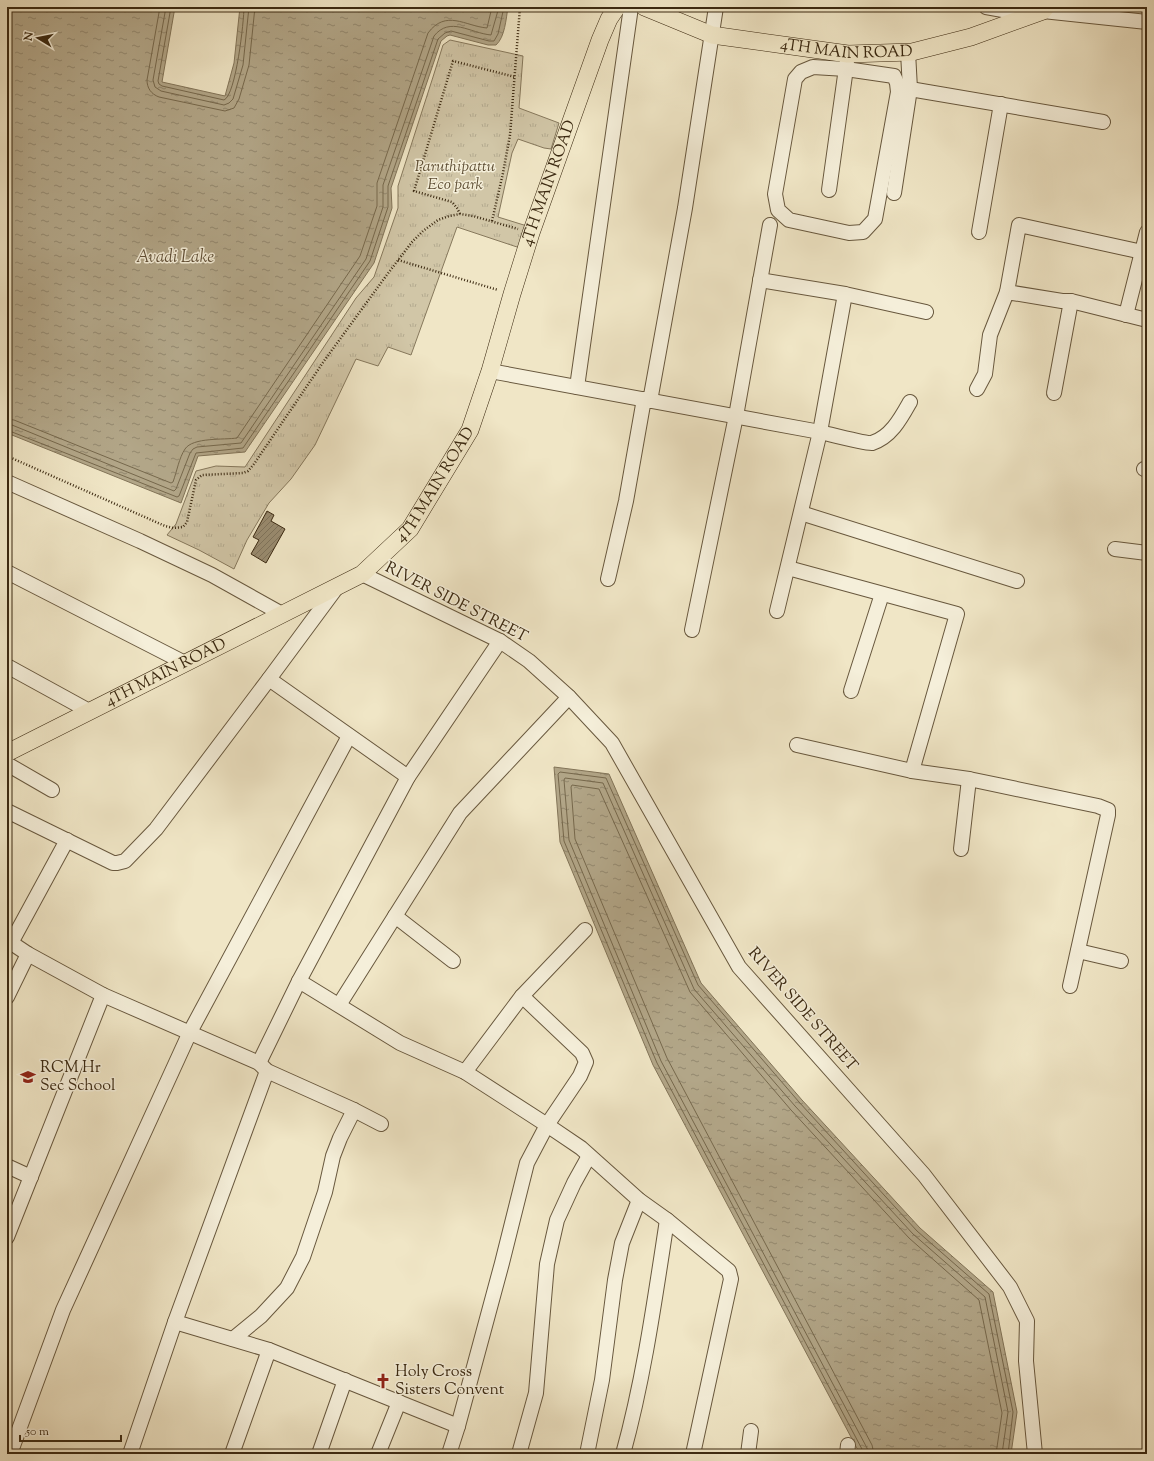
<svg xmlns="http://www.w3.org/2000/svg" width="1154" height="1461" font-family="'Sorts Mill Goudy',serif">
  <style>
    .grass { fill: url(#grass-tufts); stroke: #86785c }
    .water { fill: url(#water-ripples); stroke: #827458 }
    .lines { fill: none; stroke-linecap: round; stroke-linejoin: round }
    .shore { stroke: #76684c; stroke-width: 1 }
    .building { fill: url(#building-hatch); stroke: #3b2911 }
    .minor-casing { stroke: #68583e; stroke-width: 16 }
    .major-casing { stroke: #3b2911; stroke-width: 18 }
    .path { stroke: #3b2911; stroke-width: 2.5; stroke-dasharray: 1 2; stroke-linecap: butt }
    .minor { stroke: #f5efda; stroke-width: 14 }
    .major { stroke: #f0e6c6; stroke-width: 17 }
    .labels { text-anchor: middle; dominant-baseline: central; stroke-width: 3; stroke-linejoin: round; paint-order: stroke }
    .street-label { font-size: 16px; fill: #3b2911; stroke: #f5efda }
    .park-label { font-size: 16px; font-style: italic; fill: #605036; stroke: #f5efda }
    .poi-label { font-size: 16px; fill: #3b2911; stroke: #f5efda; text-anchor: start }
    .water-label { font-size: 17px; font-style: italic; fill: #5f4e35; stroke: #f5efda }
  </style>
  <defs>
    <pattern id="grass-tufts" width="24" height="20" patternUnits="userSpaceOnUse"><rect width="24" height="20" fill="#d1c6a7"/><path d="M3 7l-1-3M5 7V3M7 7l1-3M15 17l-1-3M17 17v-4M19 17l1-3" fill="none" stroke="#b4aa8f"/></pattern>
    <pattern id="water-ripples" width="26" height="14" patternUnits="userSpaceOnUse"><rect width="26" height="14" fill="#b2a688"/><path d="M2 4q2-2 4 0t4 0M15 11q2-2 4 0t4 0" fill="none" stroke="#92876e"/></pattern>
    <pattern id="building-hatch" width="6" height="6" patternUnits="userSpaceOnUse"><rect width="6" height="6" fill="#998b6f"/><path d="M-1 1l2-2M0 6l6-6M5 7l2-2" fill="none" stroke="#7e725a"/></pattern>
  </defs>
  <rect width="100%" height="100%" fill="#f0e6c6"/>
  <filter id="stains"><feTurbulence type="fractalNoise" baseFrequency=".005" numOctaves="4"/><feColorMatrix values="0 0 0 0 .2 0 0 0 0 .09 0 0 0 0 .02 0 0 0 .5 -.17"/></filter>
  <radialGradient id="worn" r=".72"><stop offset=".6" stop-color="#630" stop-opacity="0"/><stop offset="1" stop-color="#630" stop-opacity=".3"/></radialGradient>
  <polygon class="grass" points="450,40 523,56 519,108 559,123 551,149 544,148 518,139 512,153 498,217 527,226 520,248 457,227 411,355 388,347 378,366 356,359 315,445 291,479 269,503 247,540 234,569 199,550 167,535 176,524 196,471 216,466 245,467 356,298 374,277 398,208 398,186 433,77 443,45"/>
  <g class="water">
    <path d="M7,7H175L162,82L225,96L234,63L240,7H508C506,19 505,37 496,45H488L450,35L447,36L441,41L391,188L392,208L374,263L245,452L198,456L181,503L7,433Z"/>
    <polygon points="554,767 609,774 701,983 802,1100 920,1228 993,1292 1017,1412 1011,1454 860,1454 653,1065 560,842"/>
  </g>
  <g class="lines">
    <g class="shore">
      <path d="M160,7L147,80C147,88 151,94 159,97L225,111L234,108L239,99L249,65L255,7"/>
      <polyline points="166,7 153,80 155,87 161,91 224,105 229,103 233,99 243,65 249,7"/>
      <path d="M171,7L158,81L159,84L162,86L224,100C236,95 244,21 244,7"/>
      <path d="M7,419L14,420L171,483L173,482C177,471 179,458 185,449C193,437 224,440 237,438L360,256L377,206V183L428,33C446,9 465,26 487,28L492,7"/>
      <path d="M7,425H12L174,491L176,489L190,453L193,449L197,447L241,443L366,259L383,207V185L434,36C450,16 470,33 491,35L499,7"/>
      <polyline points="7,430 177,497 179,496 196,453 243,448 370,261 388,207 388,186 438,39 445,33 451,31 489,41 494,41 498,34 504,7"/>
      <polyline points="863,1454 863,1451 657,1063 564,841 558,774 560,772 606,778 698,985 799,1102 917,1231 989,1294 1013,1412 1008,1454"/>
      <polyline points="868,1454 867,1448 661,1061 569,840 564,780 565,778 603,783 694,989 795,1106 913,1234 985,1297 1008,1412 1002,1454"/>
      <polyline points="874,1454 872,1445 667,1058 575,839 571,787 572,785 599,789 690,992 791,1110 909,1238 979,1300 1002,1413 996,1454"/>
    </g>
  </g>
  <polygon class="building" points="267,511 274,515 271,521 285,529 266,563 251,554 259,540 253,537"/>
  <g class="lines">
    <g class="minor-casing">
      <g id="minor">
        <polyline points="986,7 1014,12 1025,18"/>
        <polyline points="1043,11 1147,22"/>
        <polygon points="813,67 846,69 894,76 897,83 898,92 875,219 863,232 849,233 789,220 778,210 775,194 795,79 801,72"/>
        <polyline points="910,89 1103,122"/>
        <polyline points="829,190 847,61"/>
        <polyline points="894,193 910,89 908,52"/>
        <polyline points="979,232 1001,104"/>
        <polyline points="760,280 845,294 926,312"/>
        <polyline points="1007,292 1019,225 1147,253"/>
        <polyline points="1126,315 1147,232"/>
        <path d="M490,371L820,432C829,434 866,444 872,443C891,437 901,418 910,402"/>
        <polyline points="577,387 631,7"/>
        <polyline points="977,389 985,374 990,335 1007,292 1062,301 1071,301 1147,320"/>
        <polyline points="1054,393 1071,301"/>
        <polyline points="650,401 685,208 716,7"/>
        <polyline points="1144,469 1147,470"/>
        <polyline points="7,482 140,541 212,575 282,614"/>
        <polyline points="801,513 1017,581"/>
        <polyline points="1115,549 1147,553"/>
        <polyline points="788,568 957,614 912,771"/>
        <polyline points="7,572 185,663"/>
        <polyline points="362,574 500,641 529,661 569,697 612,743 739,967 924,1175 1010,1287 1027,1321 1026,1361 1035,1454"/>
        <polyline points="608,579 626,501 644,399"/>
        <polyline points="777,611 820,432 845,294"/>
        <polyline points="692,630 736,416 770,225"/>
        <polyline points="7,666 89,711"/>
        <polyline points="269,679 408,777"/>
        <polyline points="851,691 882,594"/>
        <polyline points="797,745 912,771 969,779 1098,806 1108,810 1108,815 1070,986"/>
        <polyline points="7,764 52,790"/>
        <polyline points="7,811 113,863 117,863 125,861 156,829 269,679 337,587"/>
        <polyline points="961,849 969,779"/>
        <polyline points="395,916 453,961"/>
        <polyline points="7,940 28,954 103,995 259,1063 267,1071 354,1110 381,1124"/>
        <polyline points="11,943 67,840"/>
        <polyline points="1078,951 1121,961"/>
        <polyline points="299,981 400,1043 465,1072 547,1125 581,1148 639,1200 667,1220 729,1271 731,1279 693,1454"/>
        <polyline points="7,997 28,954"/>
        <polyline points="339,1005 460,813 569,697"/>
        <polyline points="259,1063 299,981 408,777 500,641"/>
        <polyline points="465,1072 522,996 585,930"/>
        <polyline points="7,1166 31,1177"/>
        <polyline points="7,1237 103,995"/>
        <polyline points="175,1322 269,1350 458,1426"/>
        <polyline points="233,1339 261,1316 287,1288 303,1257 325,1192 333,1156 340,1138 354,1110"/>
        <polyline points="10,1454 63,1310 190,1032 349,736"/>
        <polyline points="130,1454 175,1322 267,1071"/>
        <polyline points="232,1454 269,1350"/>
        <polyline points="319,1454 345,1380"/>
        <polyline points="378,1454 399,1402"/>
        <polyline points="449,1454 458,1426 502,1263 527,1163 547,1125 580,1076 586,1062 582,1053 522,996"/>
        <polyline points="519,1454 536,1393 547,1264 557,1220 574,1183 589,1156"/>
        <polyline points="587,1454 602,1380 615,1280 622,1243 639,1200"/>
        <path d="M623,1454C644,1378 655,1298 667,1220"/>
        <polyline points="748,1454 751,1431"/>
        <polyline points="847,1454 848,1445"/>
      </g>
    </g>
    <g class="major-casing">
      <g id="major">
        <path id="s1" d="M644,7L712,35L848,54L912,52L971,37L1043,11L1046,7"/>
        <path id="s2" d="M7,753L362,574L410,529L470,430L490,371L512,294L531,233L600,40L609,19L617,7"/>
      </g>
    </g>
    <g class="path">
      <polyline points="460,214 457,208 452,202 414,191 453,61 515,77"/>
      <polyline points="492,221 503,173 510,135 520,7"/>
      <polyline points="398,260 498,290"/>
      <polyline points="7,456 165,526 173,528 183,527 187,522 196,480 202,475 243,473 248,471 254,464 324,361 386,276 412,242 423,231 438,220 449,216 460,214 473,216 518,229"/>
    </g>
    <use href="#minor" class="minor"/>
    <use href="#major" class="major"/>
  </g>
  <defs>
    <g id="school-bare" transform="scale(1.2)"><path d="M0-5L7-2L0 1L-7-2ZM-4 1L0 2.5L4 1V4Q0 6-4 4Z" fill="#8f2418" stroke="#f5efda" stroke-width="2.5" paint-order="stroke"/></g>
    <g id="church-bare" transform="scale(1.2)"><path d="M-1.2-6h2.4v3.5h3.3v2.4h-3.3V6h-2.4V-.1h-3.3v-2.4h3.3Z" fill="#8f2418" stroke="#f5efda" stroke-width="2.5" paint-order="stroke"/></g>
  </defs>
  <g fill-rule="evenodd">
    <use href="#school-bare" x="28" y="1077"/>
    <use href="#church-bare" x="383" y="1381"/>
  </g>
  <g class="labels">
    <g class="street-label">
      <text stroke="none"><textPath href="#s1" startOffset="209">4TH MAIN ROAD</textPath></text>
      <text stroke="none"><textPath href="#s2" startOffset="838">4TH MAIN ROAD</textPath></text>
      <text stroke="none"><textPath href="#s2" startOffset="514">4TH MAIN ROAD</textPath></text>
      <text transform="translate(456 603) rotate(27)">RIVER SIDE STREET</text>
      <text stroke="none"><textPath href="#s2" startOffset="178">4TH MAIN ROAD</textPath></text>
      <text transform="translate(802 1010) rotate(49)">RIVER SIDE STREET</text>
    </g>
    <g class="park-label">
      <text x="455" y="167">Paruthipattu<tspan x="455" dy="18">Eco park</tspan></text>
    </g>
    <g class="poi-label">
      <text x="40" y="1068">RCM Hr<tspan x="40" dy="18">Sec School</tspan></text>
      <text x="395" y="1372">Holy Cross<tspan x="395" dy="18">Sisters Convent</tspan></text>
    </g>
    <g class="water-label">
      <text x="175" y="258">Avadi Lake</text>
    </g>
  </g>
  <rect width="1154" height="1461" fill="none" stroke="#f0e6c6" stroke-width="24"/>
  <rect x="8" y="8" width="1138" height="1445" fill="none" stroke="#3b2911" stroke-width="2"/>
  <rect x="12" y="12" width="1130" height="1437" fill="none" stroke="#3b2911"/>
  <g transform="translate(38 38) rotate(280)" stroke="#f5efda" stroke-width="3" paint-order="stroke">
  <path d="M0-3L7 15L0 10L-7 15Z" fill="#3b2911"/>
  <text y="-6" font-size="11" font-weight="bold" text-anchor="middle" fill="#3b2911">N</text>
  </g>
  <path d="M20 1435v6h101v-6" fill="none" stroke="#3b2911" stroke-width="2"/>
  <text x="26" y="1435" font-size="12" fill="#3b2911" stroke="#f5efda" stroke-width="3" paint-order="stroke">50 m</text>
  <rect width="100%" height="100%" filter="url(#stains)"/>
  <rect width="100%" height="100%" fill="url(#worn)"/>
</svg>
